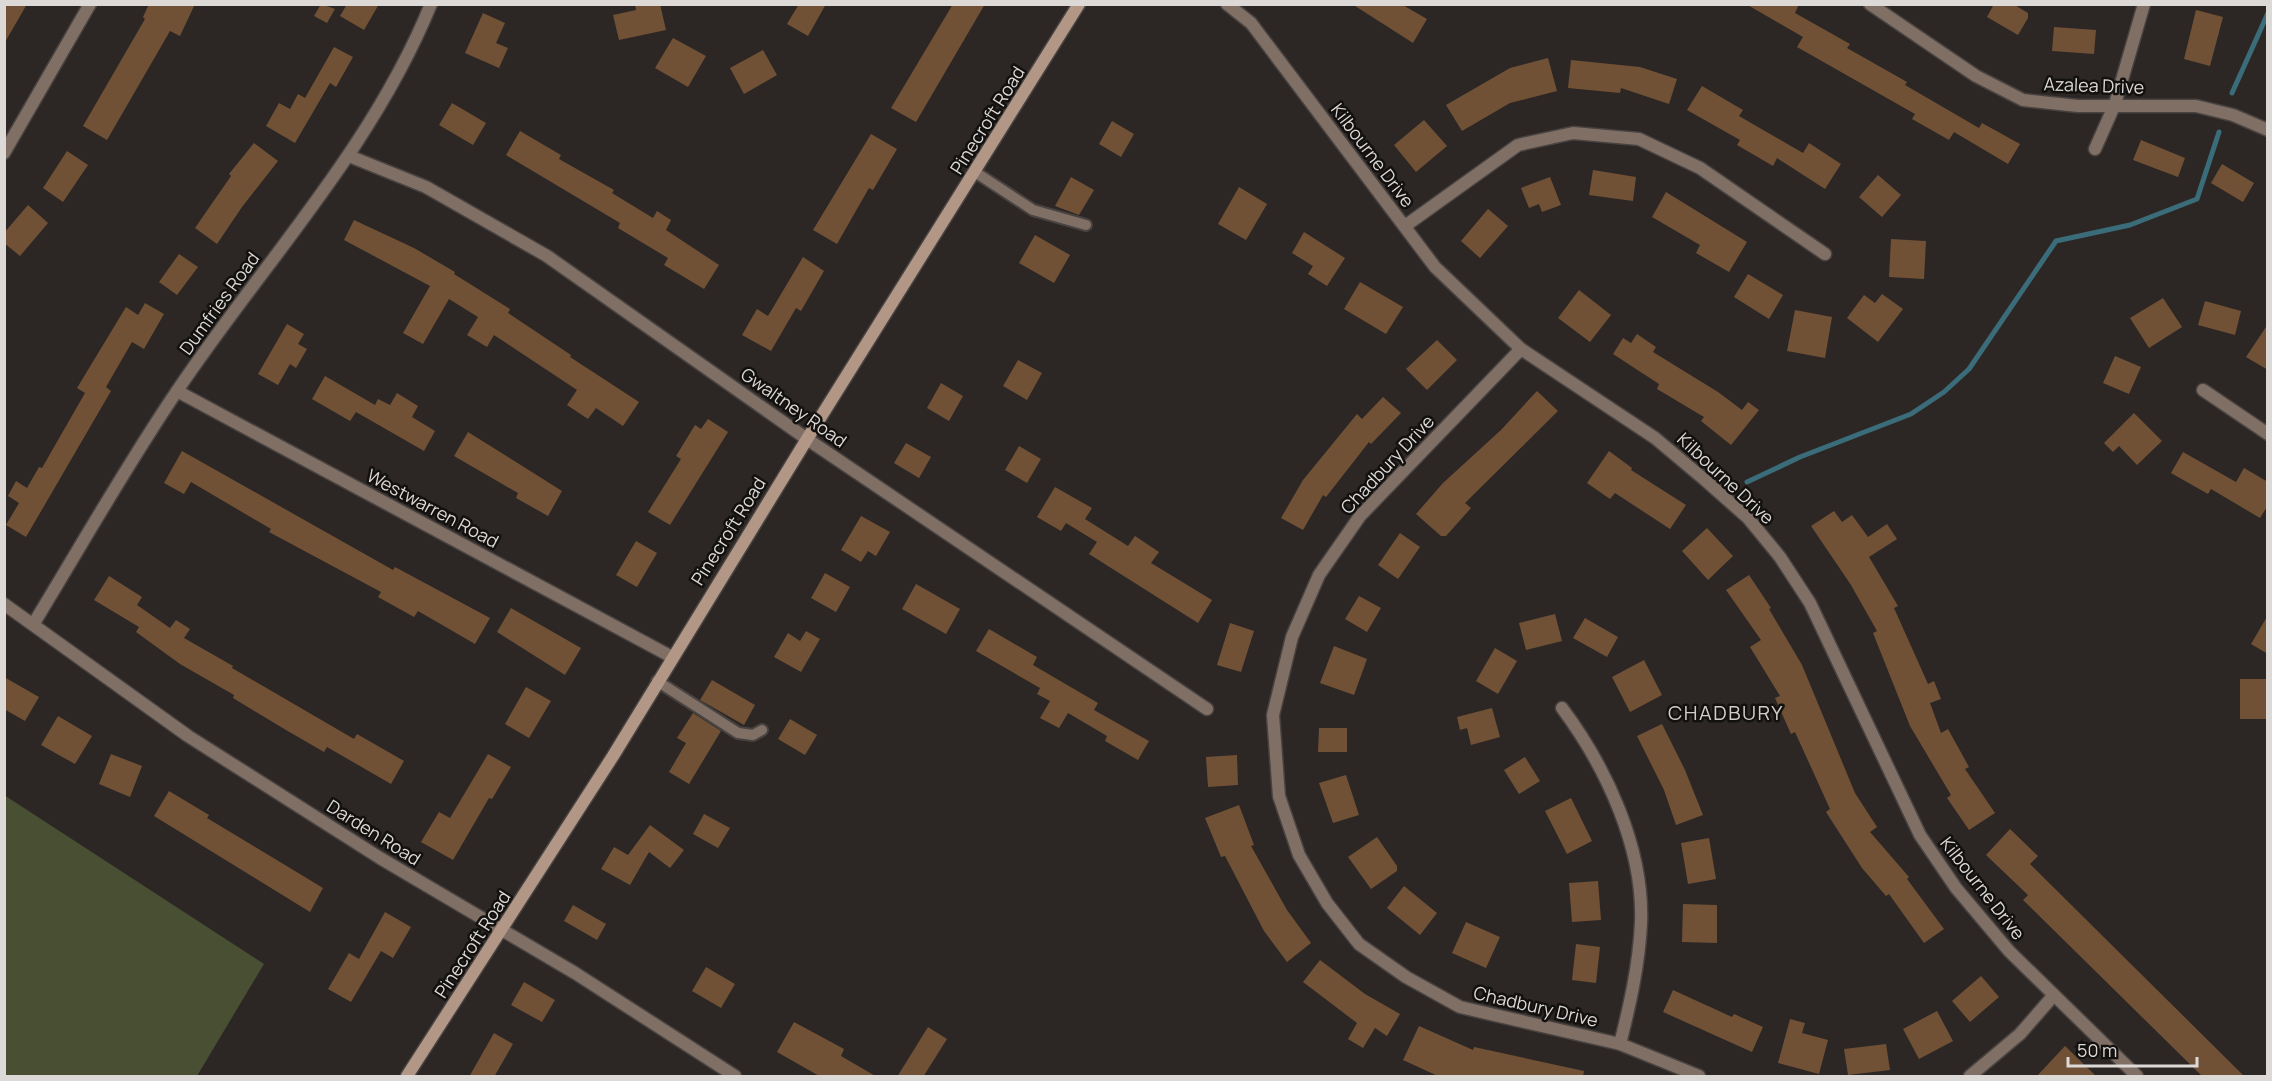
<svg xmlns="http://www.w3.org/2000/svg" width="2272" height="1081" font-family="Manrope,sans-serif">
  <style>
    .green { fill: #494f33 }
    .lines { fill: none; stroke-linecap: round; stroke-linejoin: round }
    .stream { stroke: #3a6c79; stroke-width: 5 }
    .building { fill: #705136 }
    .lane-casing { stroke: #484340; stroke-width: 14 }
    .street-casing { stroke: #484340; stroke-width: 15 }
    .secondary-casing { stroke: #484340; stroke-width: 15 }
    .lane { stroke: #806f65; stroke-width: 10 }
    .street { stroke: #806f65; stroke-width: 12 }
    .secondary { stroke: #b29787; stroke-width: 12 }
    .labels { text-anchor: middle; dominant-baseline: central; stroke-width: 5; stroke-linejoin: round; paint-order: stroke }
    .street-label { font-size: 18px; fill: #dcd9d6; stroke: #13110f }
    .neighbourhood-label { font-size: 20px; letter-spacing: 1.5px; fill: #d3cdc8; stroke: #13110f }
  </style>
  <rect width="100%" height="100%" fill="#2c2724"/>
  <polygon class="green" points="4,795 264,964 197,1076 5,1076"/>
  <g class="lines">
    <g class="stream">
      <polyline points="2232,93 2268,13"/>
      <polyline points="1747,482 1800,457 1911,414 1944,392 1969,369 2056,241 2130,225 2197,199 2219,132"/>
    </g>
  </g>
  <g class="building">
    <polygon points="4,4 27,4 4,44"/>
    <polygon points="149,4 195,4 180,36 170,31 107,140 83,126 145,19 143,17"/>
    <polygon points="321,4 335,9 327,23 314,16"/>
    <polygon points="347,4 379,4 364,30 340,16"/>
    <polygon points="635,4 660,4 666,30 619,40 613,15 636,10"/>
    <polygon points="799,4 826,4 808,36 787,24"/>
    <polygon points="953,4 985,4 916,122 891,108"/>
    <polygon points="1352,4 1401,4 1427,19 1413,43"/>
    <polygon points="1746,4 1799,4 1795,13 1850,44 1847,48 1907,82 1905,85 1979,128 1982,123 2020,144 2008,164 1954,132 1949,140 1912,119 1915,114 1797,47 1803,37"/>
    <polygon points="1994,4 2013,4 2028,13 2028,18 2018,35 1987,17"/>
    <polygon points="2196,10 2223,17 2210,66 2184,59"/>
    <polygon points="483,13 505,23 496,43 508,48 499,68 465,53"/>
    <polygon points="2054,27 2096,30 2094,54 2052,51"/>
    <polygon points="673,38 706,56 688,87 655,68"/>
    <polygon points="334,47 353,57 336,87 330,83 295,143 266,126 279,103 290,109 298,94 305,98"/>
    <polygon points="763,50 777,75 744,94 730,68"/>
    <polygon points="1548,58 1557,91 1510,103 1462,131 1446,105 1510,68"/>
    <polygon points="1571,60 1640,67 1677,79 1669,104 1621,88 1620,93 1568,88"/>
    <polygon points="1702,86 1743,110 1739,116 1803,153 1809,143 1841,164 1825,189 1777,158 1773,166 1737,145 1740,140 1687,110"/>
    <polygon points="452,103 486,123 473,145 439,125"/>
    <polygon points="1424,120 1447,146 1416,172 1394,145"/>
    <polygon points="1112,121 1134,134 1121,157 1099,144"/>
    <polygon points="520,131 561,155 559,159 614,190 612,193 653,218 657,211 671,220 666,230 719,265 704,289 664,265 668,258 618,228 620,223 506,155"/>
    <polygon points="871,134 897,149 873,190 869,188 837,244 813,230"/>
    <polygon points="2141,140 2185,158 2178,177 2133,160"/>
    <polygon points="254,143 278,161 242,207 217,244 195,228 231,176 229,174"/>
    <polygon points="67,151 88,165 63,202 43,188"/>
    <polygon points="2222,164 2254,183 2243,202 2211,183"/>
    <polygon points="1593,170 1636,177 1633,201 1589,195"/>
    <polygon points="1878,175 1901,195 1882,217 1859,197"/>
    <polygon points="1071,177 1094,190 1079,215 1055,206"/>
    <polygon points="1550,177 1561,205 1542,212 1539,204 1529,208 1521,188"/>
    <polygon points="1239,187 1267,204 1246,240 1218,224"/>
    <polygon points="1666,192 1747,242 1729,272 1696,253 1700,245 1652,217"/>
    <polygon points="28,205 48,223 20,256 4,243 4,233"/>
    <polygon points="1488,209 1508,226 1480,258 1461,241"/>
    <polygon points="354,220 414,248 455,272 454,274 510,309 508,313 571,355 570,357 639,402 623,426 596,408 588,419 567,405 577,390 494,335 487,347 467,335 478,317 449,299 423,344 403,333 430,286 344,240"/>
    <polygon points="1304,232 1345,258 1327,286 1308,274 1313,266 1292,253"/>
    <polygon points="1035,235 1070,255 1054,283 1019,263"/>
    <polygon points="1891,239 1926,241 1924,279 1889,277"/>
    <polygon points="179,254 198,267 177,295 159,282"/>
    <polygon points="803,257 824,271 801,311 796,308 771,351 742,335 757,309 768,316"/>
    <polygon points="1748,274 1783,295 1769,319 1734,297"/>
    <polygon points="1360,282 1403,307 1386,334 1344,309"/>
    <polygon points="1579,290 1611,315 1590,342 1558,318"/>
    <polygon points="1882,294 1903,309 1878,342 1847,318 1864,295 1875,303"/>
    <polygon points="2163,298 2182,327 2149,348 2130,318"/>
    <polygon points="2205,301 2241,311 2235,335 2198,325"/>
    <polygon points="145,303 164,314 144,349 132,342 106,387 111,391 26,537 6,525 19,503 8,496 16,481 27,488 39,467 42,468 85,393 77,388 126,307 138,315"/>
    <polygon points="1795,310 1832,317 1825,358 1787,351"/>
    <polygon points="287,324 304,334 298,344 307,349 296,368 290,364 278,385 258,374"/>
    <polygon points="2268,324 2268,370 2246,357"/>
    <polygon points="1637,334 1656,347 1653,352 1718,392 1742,410 1748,402 1759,410 1731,445 1701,421 1704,417 1657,389 1659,384 1613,354 1623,338 1631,343"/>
    <polygon points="1437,340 1457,360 1427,390 1406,369"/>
    <polygon points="2115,356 2141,367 2129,394 2103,383"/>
    <polygon points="1018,360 1042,373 1027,400 1003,386"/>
    <polygon points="325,376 375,405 378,399 390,405 397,393 418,406 412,417 435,431 424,451 356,412 350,421 312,399"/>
    <polygon points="941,383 963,396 949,421 927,408"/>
    <polygon points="1537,391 1558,411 1465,503 1471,508 1446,536 1441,536 1416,514 1443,483 1501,430"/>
    <polygon points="1383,397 1401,413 1371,444 1369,442 1326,497 1323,495 1303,530 1281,518 1303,480 1357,414 1362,419"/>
    <polygon points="2134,413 2162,441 2137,465 2119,446 2113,452 2104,443"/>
    <polygon points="708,419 728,432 670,525 648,512 681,459 676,456 695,425 701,429"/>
    <polygon points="468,432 562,491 548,516 516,498 518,493 454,456"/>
    <polygon points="906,443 931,457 919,478 894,463"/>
    <polygon points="1019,446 1041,459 1027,483 1005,470"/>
    <polygon points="182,451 393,570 395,567 490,618 475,644 418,611 414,617 378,597 381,592 269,532 271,529 191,482 184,494 164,483"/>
    <polygon points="1609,451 1632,468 1631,470 1686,505 1670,529 1615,493 1610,499 1587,483"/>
    <polygon points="2183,452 2236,482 2244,468 2268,482 2268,505 2260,518 2211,489 2208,494 2171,473"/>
    <polygon points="1055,487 1092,508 1085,519 1128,546 1135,536 1159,552 1151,563 1212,600 1198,623 1089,554 1097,542 1066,523 1061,531 1037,517"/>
    <polygon points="1834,511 1842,522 1852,515 1868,537 1887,524 1897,539 1869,557 1898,606 1894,608 1928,684 1934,681 1941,699 1930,703 1941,733 1948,729 1969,767 1965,769 1995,813 1969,830 1947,798 1951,795 1910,726 1873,633 1877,631 1851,585 1811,526"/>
    <polygon points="861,516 890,532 876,556 868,551 861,562 841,550"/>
    <polygon points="1707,528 1733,556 1708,580 1682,551"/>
    <polygon points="1400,533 1420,547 1398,579 1378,565"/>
    <polygon points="636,541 657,553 637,587 616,575"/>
    <polygon points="825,573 850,587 836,612 811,598"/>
    <polygon points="1749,575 1771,608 1769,609 1802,665 1855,793 1877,827 1870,832 1909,877 1907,879 1944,929 1924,943 1889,894 1886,896 1862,868 1826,812 1830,809 1795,732 1791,734 1775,698 1780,696 1750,647 1761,640 1726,590"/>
    <polygon points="109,576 142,597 137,605 170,628 176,620 190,629 184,638 233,666 232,668 354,739 357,734 404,761 391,784 327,747 324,752 286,730 233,698 234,695 180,664 136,632 139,627 94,600"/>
    <polygon points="916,584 960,609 946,634 902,609"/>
    <polygon points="1359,596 1381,608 1367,632 1345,619"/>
    <polygon points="511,608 581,648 565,675 497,632"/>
    <polygon points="1555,614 1562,641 1526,650 1519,623"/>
    <polygon points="2268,615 2268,654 2251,644"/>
    <polygon points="1585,618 1618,637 1607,657 1573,638"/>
    <polygon points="1230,623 1254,631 1241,672 1217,665"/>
    <polygon points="989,629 1037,657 1033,665 1098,703 1094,710 1149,741 1138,760 1105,741 1107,736 1068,713 1059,728 1040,718 1050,701 1037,694 1040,688 976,651"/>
    <polygon points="806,631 820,639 801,672 774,657 788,633 800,641"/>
    <polygon points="1334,646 1367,659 1354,695 1320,683"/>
    <polygon points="1495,648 1517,661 1498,694 1476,681"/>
    <polygon points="1644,660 1662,695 1630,712 1612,677"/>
    <polygon points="4,677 39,697 25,721 4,709"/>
    <rect x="2240" y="679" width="28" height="40"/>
    <polygon points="712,680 755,705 744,725 700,700"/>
    <polygon points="526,687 551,701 529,738 505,724"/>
    <polygon points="1492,708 1500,737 1471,745 1467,728 1460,730 1457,717"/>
    <polygon points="693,713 721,731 689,784 669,772 686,743 677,738"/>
    <polygon points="58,716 92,736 75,764 41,745"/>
    <polygon points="790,719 817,735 805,755 778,739"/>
    <polygon points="1662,724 1685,770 1703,815 1676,825 1664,790 1637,736"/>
    <polygon points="1319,728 1347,728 1347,752 1318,752"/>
    <polygon points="111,754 142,766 130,797 99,784"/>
    <polygon points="488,754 511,767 492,799 489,798 453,860 421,842 439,812 450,818"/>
    <polygon points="1237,755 1238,785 1208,787 1206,757"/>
    <polygon points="1525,757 1540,781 1519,794 1504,770"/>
    <polygon points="1346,775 1359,815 1333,823 1319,783"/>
    <polygon points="169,791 209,815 207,818 323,888 310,912 154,816"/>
    <polygon points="1571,798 1592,841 1567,854 1545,811"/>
    <polygon points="1239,805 1254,845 1251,846 1287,910 1311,943 1287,962 1264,931 1225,856 1221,857 1205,818"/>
    <polygon points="704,814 730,828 718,848 693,834"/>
    <polygon points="650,825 684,850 670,868 649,852 630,885 601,869 614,847 628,855"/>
    <polygon points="2010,829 2038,856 2030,864 2245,1077 2203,1077 2023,900 2028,895 1986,855"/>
    <polygon points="1377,837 1397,866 1397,871 1371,889 1348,857"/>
    <polygon points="1709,838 1716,879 1688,884 1681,843"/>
    <polygon points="1598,881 1601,920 1572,922 1569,883"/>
    <polygon points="1404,886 1437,913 1420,935 1387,908"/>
    <polygon points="1683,904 1717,905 1717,943 1682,942"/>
    <polygon points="573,905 606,924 597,940 564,921"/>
    <polygon points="385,912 411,927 393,958 381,951 351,1002 328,989 349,953 359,959"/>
    <polygon points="1466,922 1500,937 1486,968 1452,953"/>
    <polygon points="1576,944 1600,947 1596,983 1572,980"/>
    <polygon points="1320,960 1365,994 1400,1014 1387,1036 1375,1028 1363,1048 1348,1039 1357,1023 1303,982"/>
    <polygon points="706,967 735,984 721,1008 692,991"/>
    <polygon points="1981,976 1999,997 1970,1022 1952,1001"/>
    <polygon points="524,982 555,1000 542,1022 511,1005"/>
    <polygon points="1673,990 1732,1017 1734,1014 1763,1027 1752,1052 1663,1012"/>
    <polygon points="1937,1011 1953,1041 1919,1059 1903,1029"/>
    <polygon points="1790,1019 1805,1023 1802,1033 1828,1040 1819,1074 1778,1063"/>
    <polygon points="794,1022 844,1049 841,1056 877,1077 821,1077 777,1052"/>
    <polygon points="1419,1026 1473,1050 1474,1047 1584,1071 1583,1077 1440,1077 1403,1060"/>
    <polygon points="928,1027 947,1039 923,1077 897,1077"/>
    <polygon points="494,1033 513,1044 494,1077 469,1077"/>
    <polygon points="1886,1044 1890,1070 1848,1075 1844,1049"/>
    <polygon points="2065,1046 2097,1077 2036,1077"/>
  </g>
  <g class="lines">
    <g class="lane-casing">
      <g id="lane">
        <polyline points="975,172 1033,210 1086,225"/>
        <polyline points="657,681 738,733 753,735 762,730"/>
      </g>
    </g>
    <g class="street-casing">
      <g id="street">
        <polyline points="1227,4 1251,23 1435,267 1521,349 1655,438 1705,480 1748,518 1780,557 1810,603 1920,835 1956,888 2009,951 2137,1076"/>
        <polyline points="1870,4 1976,76 2023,100 2078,106 2196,106 2233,115 2268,130"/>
        <polyline points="2095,149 2115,104 2144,4"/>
        <polyline points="4,153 90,4"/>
        <polyline points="349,156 426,187 547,256 807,439 1207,709"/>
        <polyline points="1405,226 1518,145 1573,133 1639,139 1700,168 1825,254"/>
        <polyline points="1521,349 1360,516 1319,575 1292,637 1273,715 1279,796 1299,855 1327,903 1359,944 1406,977 1460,1007 1620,1044 1699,1076"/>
        <polyline points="2203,390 2268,434"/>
        <polyline points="177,391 672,657"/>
        <polyline points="4,604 188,736 380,858 575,973 735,1076"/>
        <path d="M34,623C81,546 126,466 177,391C263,263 372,149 431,4"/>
        <path d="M1562,708C1606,767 1644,848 1641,923C1639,965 1630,1004 1620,1044"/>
        <polyline points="1970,1076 2020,1034 2054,995"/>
      </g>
    </g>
    <g class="secondary-casing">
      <polyline id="secondary" points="407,1076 613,756 807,439 1079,4"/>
    </g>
    <use href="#lane" class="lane"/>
    <use href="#street" class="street"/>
    <use href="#secondary" class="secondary"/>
  </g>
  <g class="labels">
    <g class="street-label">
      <text transform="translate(2094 85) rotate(2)">Azalea Drive</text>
      <text transform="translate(987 120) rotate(-58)">Pinecroft Road</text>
      <text transform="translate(1373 155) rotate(53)">Kilbourne Drive</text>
      <text transform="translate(219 303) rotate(-54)">Dumfries Road</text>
      <text transform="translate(794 407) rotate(35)">Gwaltney Road</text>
      <text transform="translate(1387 464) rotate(-47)">Chadbury Drive</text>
      <text transform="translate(1726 478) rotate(43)">Kilbourne Drive</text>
      <text transform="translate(433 508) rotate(28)">Westwarren Road</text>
      <text transform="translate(728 531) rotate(-58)">Pinecroft Road</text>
      <text transform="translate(374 832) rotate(32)">Darden Road</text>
      <text transform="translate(1983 888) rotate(52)">Kilbourne Drive</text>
      <text transform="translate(472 944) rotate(-57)">Pinecroft Road</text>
      <text transform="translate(1536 1006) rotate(13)">Chadbury Drive</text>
    </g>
    <g class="neighbourhood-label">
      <text x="1726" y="712">CHADBURY</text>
    </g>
  </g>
  <rect width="2272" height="1081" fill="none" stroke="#dcd9d6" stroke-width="12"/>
  <path d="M2068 1057v9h129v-9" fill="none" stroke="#dcd9d6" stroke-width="3"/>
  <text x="2077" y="1057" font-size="18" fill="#dcd9d6" stroke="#13110f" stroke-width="4.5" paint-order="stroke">50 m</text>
</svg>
